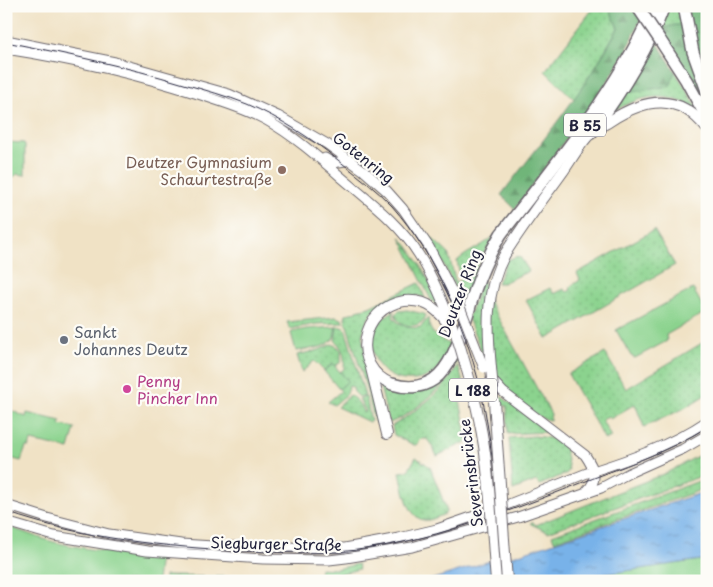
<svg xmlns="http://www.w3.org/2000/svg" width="713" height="587" font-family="'Playpen Sans',sans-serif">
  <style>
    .grass { fill: url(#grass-dots); stroke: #567a64 }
    .forest { fill: url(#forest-firs); stroke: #496c5a }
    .park { fill: #8bd38e; stroke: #567a64 }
    .water { fill: url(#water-ripples); stroke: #4d6a92 }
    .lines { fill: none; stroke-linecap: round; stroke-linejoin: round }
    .secondary-casing { stroke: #6a656b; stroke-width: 11 }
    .primary-casing { stroke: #6a656b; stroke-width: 12 }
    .highway-casing { stroke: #6a656b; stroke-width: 14 }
    .secondary { stroke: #fff; stroke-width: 9 }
    .primary { stroke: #fff; stroke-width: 10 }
    .highway { stroke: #fff; stroke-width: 11 }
    .tram { stroke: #22223b; stroke-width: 1 }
    .secondary-bridge-casing { stroke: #6a656b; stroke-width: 11; stroke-linecap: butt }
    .primary-bridge-casing { stroke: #6a656b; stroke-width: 12; stroke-linecap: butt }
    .highway-bridge-casing { stroke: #6a656b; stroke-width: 14; stroke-linecap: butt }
    .secondary-bridge { stroke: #fff; stroke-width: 9 }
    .primary-bridge { stroke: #fff; stroke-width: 10 }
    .highway-bridge { stroke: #fff; stroke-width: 11 }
    .education-dot { fill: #8d6e63; stroke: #fdfcf7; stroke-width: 2 }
    .worship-dot { fill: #6b7280; stroke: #fdfcf7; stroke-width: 2 }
    .hotel-dot { fill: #d1479c; stroke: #fdfcf7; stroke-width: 2 }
    .labels { text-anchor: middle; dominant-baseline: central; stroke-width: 4.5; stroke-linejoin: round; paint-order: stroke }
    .shield { fill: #fdfcf7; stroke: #646373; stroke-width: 1 }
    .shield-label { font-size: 14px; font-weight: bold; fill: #22223b }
    .street-label { font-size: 15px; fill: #22223b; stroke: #fdfcf7 }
    .education-label { font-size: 15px; fill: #785e54; stroke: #fdfcf7; text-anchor: end }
    .worship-label { font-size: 15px; fill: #5b616d; stroke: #fdfcf7; text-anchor: start }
    .hotel-label { font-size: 15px; fill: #b23c85; stroke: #fdfcf7; text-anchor: start }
  </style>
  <defs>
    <pattern id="grass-dots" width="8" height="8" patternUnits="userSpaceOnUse" patternTransform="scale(1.25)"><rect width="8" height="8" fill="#8bd38e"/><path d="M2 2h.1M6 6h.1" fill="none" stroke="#78b57b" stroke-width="1.8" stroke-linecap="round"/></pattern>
    <pattern id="forest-firs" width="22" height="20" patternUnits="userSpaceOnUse" patternTransform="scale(1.25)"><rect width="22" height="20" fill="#70b579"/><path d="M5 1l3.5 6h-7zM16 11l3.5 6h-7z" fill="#5c9364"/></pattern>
    <pattern id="water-ripples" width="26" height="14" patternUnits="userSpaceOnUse" patternTransform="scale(1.25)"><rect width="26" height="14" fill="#78b2e9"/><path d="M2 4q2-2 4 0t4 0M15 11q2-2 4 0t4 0" fill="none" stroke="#6290be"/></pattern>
  </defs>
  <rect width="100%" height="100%" fill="#fdfcf7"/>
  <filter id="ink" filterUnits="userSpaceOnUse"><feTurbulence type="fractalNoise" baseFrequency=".02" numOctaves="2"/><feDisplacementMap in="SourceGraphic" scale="10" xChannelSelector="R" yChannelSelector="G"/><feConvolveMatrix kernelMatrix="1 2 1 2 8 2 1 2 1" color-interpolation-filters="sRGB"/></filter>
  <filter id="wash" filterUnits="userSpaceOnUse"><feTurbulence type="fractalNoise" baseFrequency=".0096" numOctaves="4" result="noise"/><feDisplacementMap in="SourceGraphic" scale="20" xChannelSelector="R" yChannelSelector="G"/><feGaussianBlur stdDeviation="1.12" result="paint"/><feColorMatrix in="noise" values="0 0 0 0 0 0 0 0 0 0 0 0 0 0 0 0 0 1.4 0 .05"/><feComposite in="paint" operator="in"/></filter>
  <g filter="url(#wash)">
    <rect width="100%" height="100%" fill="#f0e2c5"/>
    <g class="grass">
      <polygon points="595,6 608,6 618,28 585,85 574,99 545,71"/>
      <polygon points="668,6 682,6 685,25 659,29"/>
      <path d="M675,71L698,109C663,91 644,94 610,113L629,84Z"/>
      <polygon points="654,230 675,265 547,339 526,300 550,288 554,294 564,289 567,292 571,290 570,287 580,280 577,273"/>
      <path d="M424,231L448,253L456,282L461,280L457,261C469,250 485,246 497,233L481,258L463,304L439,255Z"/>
      <path d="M400,237C419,258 431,284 441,309L431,300Z"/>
      <polygon points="518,256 520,257 529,271 503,283 497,283 507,260"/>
      <path d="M482,279L488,299L551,414L550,420C541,420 531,411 524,405C515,397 506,390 498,381C484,363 477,339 468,318Z"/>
      <path d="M419,283L425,298L416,295V298C385,302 371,302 362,336L381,423L379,425L375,422L368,394L345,319L346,314L356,312L357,310L369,307Z"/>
      <path d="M407,310L424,314L426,315C422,330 398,329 395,314L399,311Z"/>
      <path d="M394,311L393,317C399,326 410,329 421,327L428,318C429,334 437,336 449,344L450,345C447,353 443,362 437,369C431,376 422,380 413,380C371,384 356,329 394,311Z"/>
      <polygon points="336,317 342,319 343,323 317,324 290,329 287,322"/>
      <path d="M337,326L345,328L365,396L359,397L354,392L353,387L349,386L347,394L334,405L328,402L341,391L339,389L348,381L340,372L344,369C345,357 344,350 335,340Z"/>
      <polygon points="707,340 707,394 683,409 644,427 635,404 610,419 608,416 602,420 611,437 605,440 568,374 605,353 626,389"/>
      <polygon points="332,344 338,347 341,351 341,362 335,366 332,364 324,371 314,361 302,372 297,355 319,350"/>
      <path d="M456,355L457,361C452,369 448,377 442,384C432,397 405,418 389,423L379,383L388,387L414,392Z"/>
      <path d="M458,365L463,383L459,396L468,441L437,456L432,446L427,439H422L416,445H414L394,435L392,426C420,408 441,394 458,365Z"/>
      <polygon points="350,395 358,402 364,413 366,411 359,399 366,397 371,421 369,422 337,407"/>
      <polygon points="501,396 548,432 508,434 507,406 502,405"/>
      <polygon points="535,436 556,439 564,445 569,470 567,473 540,485 536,481 513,490 509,438"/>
      <polygon points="707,451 707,474 548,532 531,524 530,523 533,522 536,525 666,473"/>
      <path d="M416,457L430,467L446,508V512L445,514C440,516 434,519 429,520C408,524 403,486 400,472L408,471Z"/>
      <polygon points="707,478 707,487 690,494 554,541 552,535"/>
    </g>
    <g class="forest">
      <path d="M608,6H633L641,19L625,54L606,84L515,209L501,195C542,141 586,89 618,28Z"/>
      <polygon points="686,6 707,6 707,75 692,34"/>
      <polygon points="675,25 685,25 699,77 707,99 703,104 659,29"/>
      <polygon points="655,39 675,71 670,86 633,92 629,84"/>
    </g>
    <g class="park">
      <polygon points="6,142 24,143 25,145 25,175 17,174 12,179 6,173"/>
      <polygon points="693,289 706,312 666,335 667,341 635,358 631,356 616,330"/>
      <path d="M336,327C335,331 335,335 333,339C326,349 307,349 296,351L291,333L292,332L306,329Z"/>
      <polygon points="333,364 348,381 339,389 324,371"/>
      <polygon points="8,409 26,417 27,413 61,421 60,425 75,428 69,449 31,441 29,447 26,447 21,461 6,457"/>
      <path d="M6,526C22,531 38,538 54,542C89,550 126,555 162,556L159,564L157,581H6Z"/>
      <polygon points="707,559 707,581 558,581"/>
      <polygon points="358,564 359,569 311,581 255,581 255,579 295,581 319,574 320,568 336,569"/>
      <polygon points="165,576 242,577 241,581 165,581"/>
    </g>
    <polygon class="water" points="707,491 707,559 558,581 427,581 490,561 516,555"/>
  </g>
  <g filter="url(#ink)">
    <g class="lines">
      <g class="secondary-casing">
        <g id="secondary">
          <polyline points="6,40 115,62 229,94 278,116 327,144 363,170 387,191 403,209 429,247 460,307"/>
          <path d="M6,49C70,59 137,74 198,94C221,102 244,108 266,120C293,135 318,157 341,177C369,201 399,223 419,255C433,277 443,302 453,327"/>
          <polyline points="325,158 333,163 351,160"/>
          <path d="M491,379L503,392L585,455C594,468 599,479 587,491"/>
          <path d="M6,505L47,518L109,534L181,544L213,546L345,548L399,538L437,529L509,504L587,473C628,460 670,446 707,421"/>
          <polyline points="6,522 54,536 147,551 263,559 329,560 346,558 412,547 518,517 601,488 629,473 683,449 707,435"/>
        </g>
      </g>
      <g class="primary-casing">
        <g id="primary">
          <path d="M505,254C523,225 544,198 564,170C572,159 580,143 591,133C596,128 604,125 610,121C645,98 679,92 707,129"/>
          <polyline points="371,368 387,434"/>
          <path d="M392,384C350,367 360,308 404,301C415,300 425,302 433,308C443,315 449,325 456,334"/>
        </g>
      </g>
      <g class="highway-casing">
        <g id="highway">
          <polyline points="684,6 693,52 707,91"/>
          <polyline points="660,40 686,80 707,118"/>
          <path d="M591,133C620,94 647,52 664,6"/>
          <path d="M392,384C408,389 426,388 439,375C458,356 466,316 475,290C482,270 490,252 501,234C534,192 568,150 598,106C619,75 640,42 654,6"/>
        </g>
      </g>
      <use href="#secondary" class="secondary"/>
      <use href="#primary" class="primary"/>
      <use href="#highway" class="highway"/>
      <g class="tram">
        <path d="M6,42C66,54 125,66 184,84C205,90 227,96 247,104C280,118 311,138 338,160C357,175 376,189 392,206C436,256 464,323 480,387C495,451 497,516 502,581"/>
        <path d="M6,512C84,539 165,547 247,551C289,553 330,555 371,548C442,537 510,511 576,485C621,467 666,453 707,427"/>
      </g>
      <g class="secondary-bridge-casing">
        <polyline id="secondary-bridge" points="460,307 484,368"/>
      </g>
      <g class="primary-bridge-casing">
        <g id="primary-bridge">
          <path d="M456,334C468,371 478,408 484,446C491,491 492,536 496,581"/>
          <path d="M493,390C489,342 481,298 505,254"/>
          <polyline points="494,401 507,581"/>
        </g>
      </g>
      <g class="highway-bridge-casing">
        <polyline id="highway-bridge" points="637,6 660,40"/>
      </g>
      <use href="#secondary-bridge" class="secondary-bridge"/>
      <use href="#primary-bridge" class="primary-bridge"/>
      <use href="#highway-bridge" class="highway-bridge"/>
    </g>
  </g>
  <circle class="education-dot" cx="282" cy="170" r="5"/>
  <circle class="worship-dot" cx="64" cy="340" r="5"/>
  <circle class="hotel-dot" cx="127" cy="389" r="5"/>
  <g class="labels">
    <g class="shield">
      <rect x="564" y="113.5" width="42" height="23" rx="4"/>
      <rect x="449" y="378.5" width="48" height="23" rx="4"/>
    </g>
    <g class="shield-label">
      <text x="585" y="125">B 55</text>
      <text x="473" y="390">L 188</text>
    </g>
    <g class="street-label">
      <text transform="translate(364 157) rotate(38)">Gotenring</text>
      <text transform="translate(459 293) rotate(-69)">Deutzer Ring</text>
      <text transform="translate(470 473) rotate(-97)">Severinsbrücke</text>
      <text transform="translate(276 543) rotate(1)">Siegburger Straße</text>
    </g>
    <g class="education-label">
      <text x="272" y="161">Deutzer Gymnasium<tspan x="272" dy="17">Schaurtestraße</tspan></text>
    </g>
    <g class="worship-label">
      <text x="74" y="331">Sankt<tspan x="74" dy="17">Johannes Deutz</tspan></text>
    </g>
    <g class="hotel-label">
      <text x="137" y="380">Penny<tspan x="137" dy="17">Pincher Inn</tspan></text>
    </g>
  </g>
  <rect width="713" height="587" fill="none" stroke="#fdfcf7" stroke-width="25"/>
</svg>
